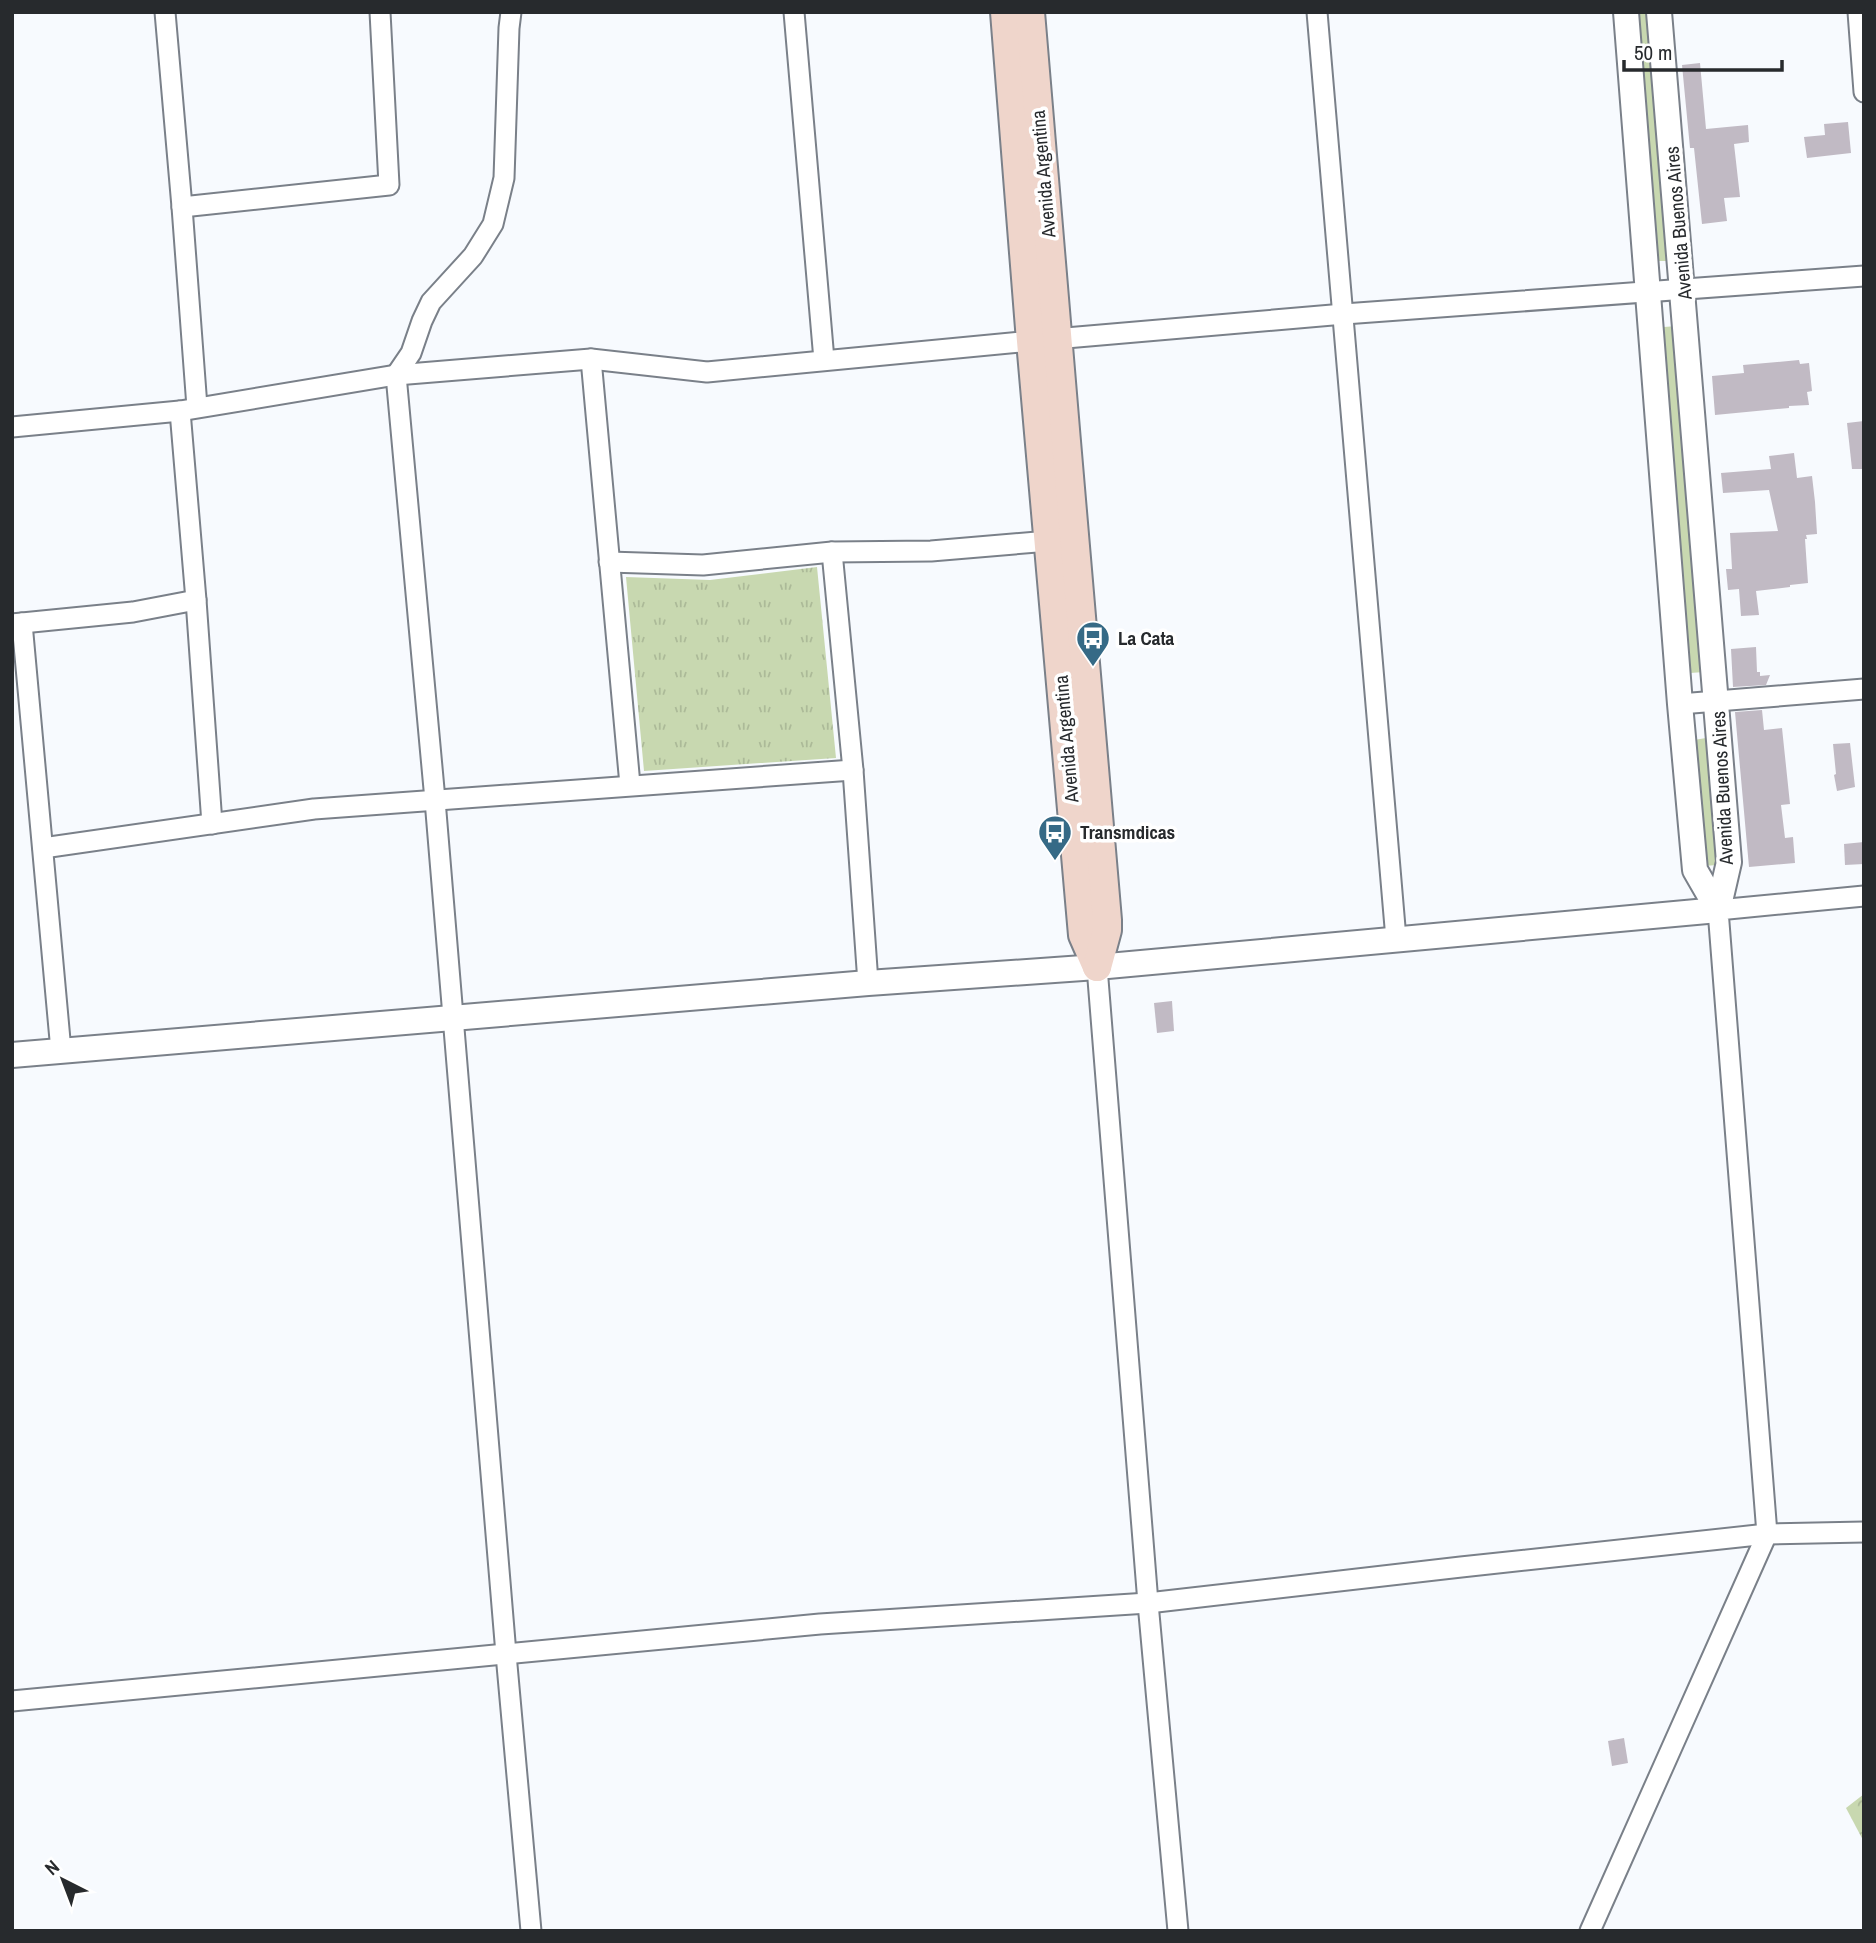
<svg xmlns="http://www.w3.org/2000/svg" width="1876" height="1943" font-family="'Archivo Narrow',sans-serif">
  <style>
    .grass { fill: #c8d8b0 }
    .forest { fill: url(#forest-crowns) }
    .park { fill: url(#park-tufts) }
    .building { fill: #c1bac4 }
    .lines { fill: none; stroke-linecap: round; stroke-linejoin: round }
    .minor-casing { stroke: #7a8089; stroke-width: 23 }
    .tertiary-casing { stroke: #7a8089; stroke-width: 28 }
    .secondary-casing { stroke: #7a8089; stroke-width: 32 }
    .minor { stroke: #fff; stroke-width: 19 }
    .tertiary { stroke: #fff; stroke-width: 24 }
    .secondary { stroke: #efd5cb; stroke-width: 28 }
    .labels { text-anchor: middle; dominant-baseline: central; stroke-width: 7; stroke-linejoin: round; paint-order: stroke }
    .street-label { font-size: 19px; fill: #272a2d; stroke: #fff }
    .poi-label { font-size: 19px; font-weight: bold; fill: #272a2d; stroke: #fff; text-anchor: start }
  </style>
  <defs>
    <pattern id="forest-crowns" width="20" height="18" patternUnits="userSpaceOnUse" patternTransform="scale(1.75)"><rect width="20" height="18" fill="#c8d8b0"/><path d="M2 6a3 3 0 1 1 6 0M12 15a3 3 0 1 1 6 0" fill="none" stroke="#acba98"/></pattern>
    <pattern id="park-tufts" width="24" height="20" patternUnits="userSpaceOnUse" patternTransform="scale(1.75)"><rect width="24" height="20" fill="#c8d8b0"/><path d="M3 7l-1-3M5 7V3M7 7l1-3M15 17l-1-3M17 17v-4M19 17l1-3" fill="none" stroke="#acba98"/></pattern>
  </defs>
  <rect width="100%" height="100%" fill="#f7fafe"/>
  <g class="grass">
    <polygon points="1635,12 1649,12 1669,261 1656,261"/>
    <polygon points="1677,326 1704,672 1690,673 1664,327"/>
    <polygon points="1706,738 1717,865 1704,866 1694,740"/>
  </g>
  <polygon class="forest" points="1864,1794 1864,1842 1846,1808"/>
  <polygon class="park" points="817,567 836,758 644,771 626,577 710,580"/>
  <g class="building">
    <polygon points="1700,63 1706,129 1748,125 1749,142 1734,144 1740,197 1724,198 1727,221 1702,224 1694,148 1690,148 1682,65"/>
    <polygon points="1848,122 1851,153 1807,158 1804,137 1825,135 1824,124"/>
    <polygon points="1799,360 1800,364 1809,363 1812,391 1807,392 1809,405 1789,406 1789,408 1715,415 1712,376 1744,373 1743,365"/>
    <polygon points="1864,421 1864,469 1852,469 1847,423"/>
    <polygon points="1794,453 1797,478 1812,476 1815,502 1817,534 1806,535 1807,539 1805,539 1808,583 1790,585 1790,587 1756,591 1759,615 1741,616 1739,589 1728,590 1726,569 1732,569 1730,533 1778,531 1769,490 1723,493 1721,473 1771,469 1769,456"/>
    <polygon points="1756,647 1757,672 1760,672 1760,676 1770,675 1766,685 1733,687 1731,649"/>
    <polygon points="1762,710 1764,730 1782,728 1790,804 1781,805 1785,838 1793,837 1795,863 1749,867 1735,712"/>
    <polygon points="1850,743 1855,787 1837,791 1834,775 1836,774 1833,744"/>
    <polygon points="1864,842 1864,864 1845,865 1844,844"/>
    <polygon points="1172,1001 1174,1031 1157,1033 1154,1003"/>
    <polygon points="1624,1738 1628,1763 1612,1766 1608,1741"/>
  </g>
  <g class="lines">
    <g class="minor-casing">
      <g id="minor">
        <polyline points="165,12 182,207 197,407"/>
        <polyline points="511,12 509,28 504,178 493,224 473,256 431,302 422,321 411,353 396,375 435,800 506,1654 531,1931"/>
        <polyline points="794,12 824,360"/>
        <polyline points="1317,12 1396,939"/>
        <polyline points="1858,12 1864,92"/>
        <polyline points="182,207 389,185 380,12"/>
        <polyline points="591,359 630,785"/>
        <polyline points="180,411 196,600 212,824"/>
        <polyline points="12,427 180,411 396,375 591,359 707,372 1031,341 1344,314 1864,276"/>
        <polyline points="832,552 853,770 868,983"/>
        <polyline points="609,562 703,565 832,552 931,551 1049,541"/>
        <polyline points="22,623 61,1051"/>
        <polyline points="12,624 133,612 196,600"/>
        <polyline points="1680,704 1864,689"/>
        <polyline points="43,848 314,809 853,770"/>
        <polyline points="1097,967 1148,1603 1178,1931"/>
        <polyline points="12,1701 820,1624 1148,1603 1461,1567 1767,1534 1864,1532"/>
        <polyline points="1590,1931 1767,1534 1718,910 1864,896"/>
      </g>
    </g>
    <g class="tertiary-casing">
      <g id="tertiary">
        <polyline points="1626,12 1680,704 1695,870 1718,910"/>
        <polyline points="1659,12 1729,862 1718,910"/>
        <polyline points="12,1055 868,983 1097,967 1718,910"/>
      </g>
    </g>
    <g class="secondary-casing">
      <g id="secondary">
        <polyline points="1005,12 1031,341 1083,935 1097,967"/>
        <path d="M1030,12C1054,315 1082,617 1107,920V930L1097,967"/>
      </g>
    </g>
    <use href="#minor" class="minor"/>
    <use href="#tertiary" class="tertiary"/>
    <use href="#secondary" class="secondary"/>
  </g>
  <defs>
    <g id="bus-pin" transform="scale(1.75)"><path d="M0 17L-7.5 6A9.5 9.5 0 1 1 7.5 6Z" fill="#366a86" stroke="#fff"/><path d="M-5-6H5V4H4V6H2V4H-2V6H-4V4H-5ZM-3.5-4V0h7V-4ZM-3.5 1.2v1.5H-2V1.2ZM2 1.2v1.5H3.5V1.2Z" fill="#fff"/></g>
  </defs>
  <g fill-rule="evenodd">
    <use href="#bus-pin" x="1093" y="638"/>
    <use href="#bus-pin" x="1055" y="832"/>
  </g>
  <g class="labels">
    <g class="street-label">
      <text transform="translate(1043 174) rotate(-95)">Avenida Argentina</text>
      <text transform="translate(1678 223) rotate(-95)">Avenida Buenos Aires</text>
      <text transform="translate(1066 739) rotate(-95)">Avenida Argentina</text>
      <text transform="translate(1722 788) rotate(-93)">Avenida Buenos Aires</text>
    </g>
    <g class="poi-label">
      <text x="1118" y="638">La Cata</text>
      <text x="1080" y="832">Transmdicas</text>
    </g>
  </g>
  <rect width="1876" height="1943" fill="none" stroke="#272a2d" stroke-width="28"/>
  <g transform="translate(63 1880) rotate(318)" stroke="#ffffff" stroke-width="5" paint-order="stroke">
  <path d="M0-5L12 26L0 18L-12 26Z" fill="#272a2d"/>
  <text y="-10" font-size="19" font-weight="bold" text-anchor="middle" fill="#272a2d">N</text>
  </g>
  <path d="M1624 60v10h158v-10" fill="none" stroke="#272a2d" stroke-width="3.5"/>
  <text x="1634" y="60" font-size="21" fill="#272a2d" stroke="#ffffff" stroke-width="5" paint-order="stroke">50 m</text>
</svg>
